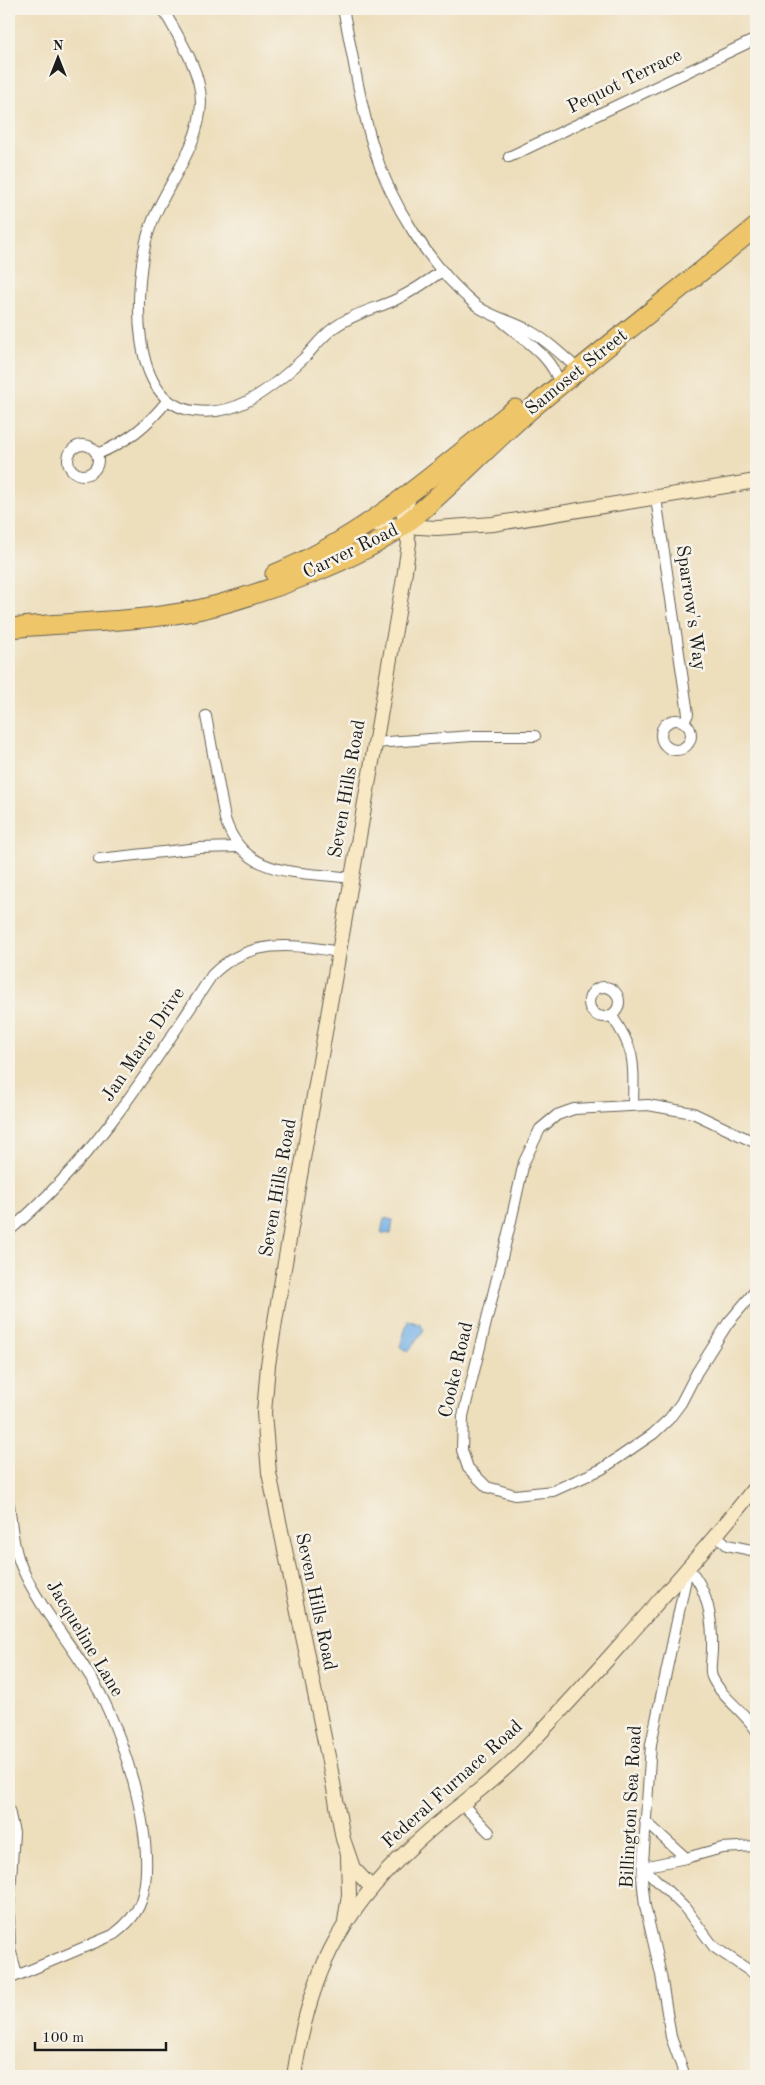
<svg xmlns="http://www.w3.org/2000/svg" width="765" height="2085" font-family="'Old Standard TT',serif">
  <style>
    .water { fill: #76b2e8; stroke: #496782 }
    .lines { fill: none; stroke-linecap: round; stroke-linejoin: round }
    .street-casing { stroke: #656054; stroke-width: 12 }
    .secondary-casing { stroke: #656054; stroke-width: 16 }
    .highway-casing { stroke: #656054; stroke-width: 21 }
    .street { stroke: #fff; stroke-width: 10 }
    .secondary { stroke: #f8e8c3; stroke-width: 14 }
    .highway { stroke: #eec569; stroke-width: 19 }
    .labels { text-anchor: middle; dominant-baseline: central; stroke-width: 5; stroke-linejoin: round; paint-order: stroke }
    .street-label { font-size: 19px; fill: #1c1c1c; stroke: #f7f3e8 }
  </style>
  <rect width="100%" height="100%" fill="#f7f3e8"/>
  <filter id="ink" filterUnits="userSpaceOnUse"><feTurbulence type="fractalNoise" baseFrequency=".02" numOctaves="2"/><feDisplacementMap in="SourceGraphic" scale="10" xChannelSelector="R" yChannelSelector="G"/><feConvolveMatrix kernelMatrix="1 2 1 2 8 2 1 2 1" color-interpolation-filters="sRGB"/></filter>
  <filter id="wash" filterUnits="userSpaceOnUse"><feTurbulence type="fractalNoise" baseFrequency=".0096" numOctaves="4" result="noise"/><feDisplacementMap in="SourceGraphic" scale="20" xChannelSelector="R" yChannelSelector="G"/><feGaussianBlur stdDeviation="1.12" result="paint"/><feColorMatrix in="noise" values="0 0 0 0 0 0 0 0 0 0 0 0 0 0 0 0 0 1.4 0 .05"/><feComposite in="paint" operator="in"/></filter>
  <g filter="url(#wash)">
    <rect width="100%" height="100%" fill="#eddebc"/>
    <g class="water">
      <polygon points="384,1218 393,1220 391,1234 381,1233"/>
      <polygon points="408,1320 421,1325 424,1330 409,1351 400,1347"/>
    </g>
  </g>
  <g filter="url(#ink)">
    <g class="lines">
      <g class="street-casing">
        <g id="street">
          <path d="M163,9C178,37 201,69 201,102C200,152 158,192 146,241C135,289 128,404 195,411C212,413 230,410 246,402C267,391 286,375 303,359C314,348 323,335 335,327C354,313 376,309 397,299C413,291 428,281 442,271"/>
          <path d="M343,9C353,54 359,101 373,146C390,203 431,268 477,306C491,317 513,321 528,330C547,340 563,356 579,370"/>
          <polyline points="509,157 756,39"/>
          <path d="M503,322C524,340 552,356 560,385"/>
          <circle cx="83" cy="460" r="15"/>
          <path d="M97,454C127,442 147,426 167,401"/>
          <polyline points="656,498 688,714 684,722"/>
          <path d="M206,716L225,819C244,879 299,871 352,878"/>
          <circle cx="676" cy="735" r="15"/>
          <polyline points="374,743 472,736 535,736"/>
          <polyline points="99,859 199,848 239,847"/>
          <circle cx="604" cy="1002" r="15"/>
          <path d="M611,1015C636,1050 634,1063 633,1105"/>
          <polyline points="756,1143 693,1113 648,1105 574,1109 557,1115 540,1129 524,1162 511,1221 463,1416 462,1450 468,1468 487,1487 515,1495 553,1491 602,1469 653,1434 669,1419 681,1403 697,1372 728,1323 756,1290"/>
          <path d="M9,1231C96,1157 150,1069 212,975C247,939 293,943 339,952"/>
          <path d="M9,1505C12,1526 13,1548 22,1568C42,1613 77,1650 100,1693C125,1741 159,1848 141,1901C136,1916 125,1926 113,1935L9,1979"/>
          <polyline points="717,1536 727,1545 756,1551"/>
          <path d="M688,1568C708,1588 713,1622 712,1650C712,1658 709,1669 712,1677C721,1697 744,1711 756,1730"/>
          <polyline points="461,1803 489,1832"/>
          <polyline points="9,1810 14,1833 9,1908"/>
          <polyline points="645,1821 686,1858 722,1848 756,1846"/>
          <polyline points="686,1858 643,1867 685,1908 714,1947 756,1975"/>
          <polyline points="9,1916 10,1949 17,1974"/>
          <polyline points="685,2076 671,2037 661,1975 645,1906 642,1878 651,1744 688,1569"/>
        </g>
      </g>
      <g class="secondary-casing">
        <g id="secondary">
          <polyline points="368,524 437,528 493,524 756,481"/>
          <polyline points="372,1888 353,1868 343,1839 330,1766 269,1473 264,1413 268,1365 279,1297 404,578 409,543 404,525 404,512 410,494"/>
          <polyline points="345,1921 349,1895 348,1858"/>
          <path d="M294,2076C310,1966 345,1904 429,1831C457,1806 489,1785 515,1759C557,1717 597,1671 637,1626C677,1580 719,1534 756,1486"/>
        </g>
      </g>
      <g class="highway-casing">
        <g id="highway">
          <path d="M275,574C367,536 438,470 515,409"/>
          <path d="M9,628C78,621 151,623 218,605C272,590 360,559 404,525C451,488 491,442 537,404C609,344 684,286 756,227"/>
        </g>
      </g>
      <use href="#street" class="street"/>
      <use href="#secondary" class="secondary"/>
      <use href="#highway" class="highway"/>
    </g>
  </g>
  <g class="labels">
    <g class="street-label">
      <text transform="translate(625 82) rotate(-26)">Pequot Terrace</text>
      <text transform="translate(577 373) rotate(-39)">Samoset Street</text>
      <text transform="translate(351 552) rotate(-26)">Carver Road</text>
      <text transform="translate(690 608) rotate(82)">Sparrow's Way</text>
      <text transform="translate(348 789) rotate(-80)">Seven Hills Road</text>
      <text transform="translate(144 1045) rotate(-56)">Jan Marie Drive</text>
      <text transform="translate(279 1188) rotate(-80)">Seven Hills Road</text>
      <text transform="translate(457 1370) rotate(-77)">Cooke Road</text>
      <text transform="translate(315 1602) rotate(78)">Seven Hills Road</text>
      <text transform="translate(84 1639) rotate(59)">Jacqueline Lane</text>
      <text transform="translate(453 1785) rotate(-42)">Federal Furnace Road</text>
      <text transform="translate(632 1807) rotate(-87)">Billington Sea Road</text>
    </g>
  </g>
  <rect width="765" height="2085" fill="none" stroke="#f7f3e8" stroke-width="30"/>
  <g transform="translate(58 58)" stroke="#f7f3e8" stroke-width="4" paint-order="stroke">
  <path d="M0-4L9 19L0 12L-9 19Z" fill="#1c1c1c"/>
  <text y="-8" font-size="14" font-weight="bold" text-anchor="middle" fill="#1c1c1c">N</text>
  </g>
  <path d="M35 2042v8h131v-8" fill="none" stroke="#1c1c1c" stroke-width="2.5"/>
  <text x="42" y="2042" font-size="15" fill="#1c1c1c" stroke="#f7f3e8" stroke-width="4" paint-order="stroke">100 m</text>
</svg>
